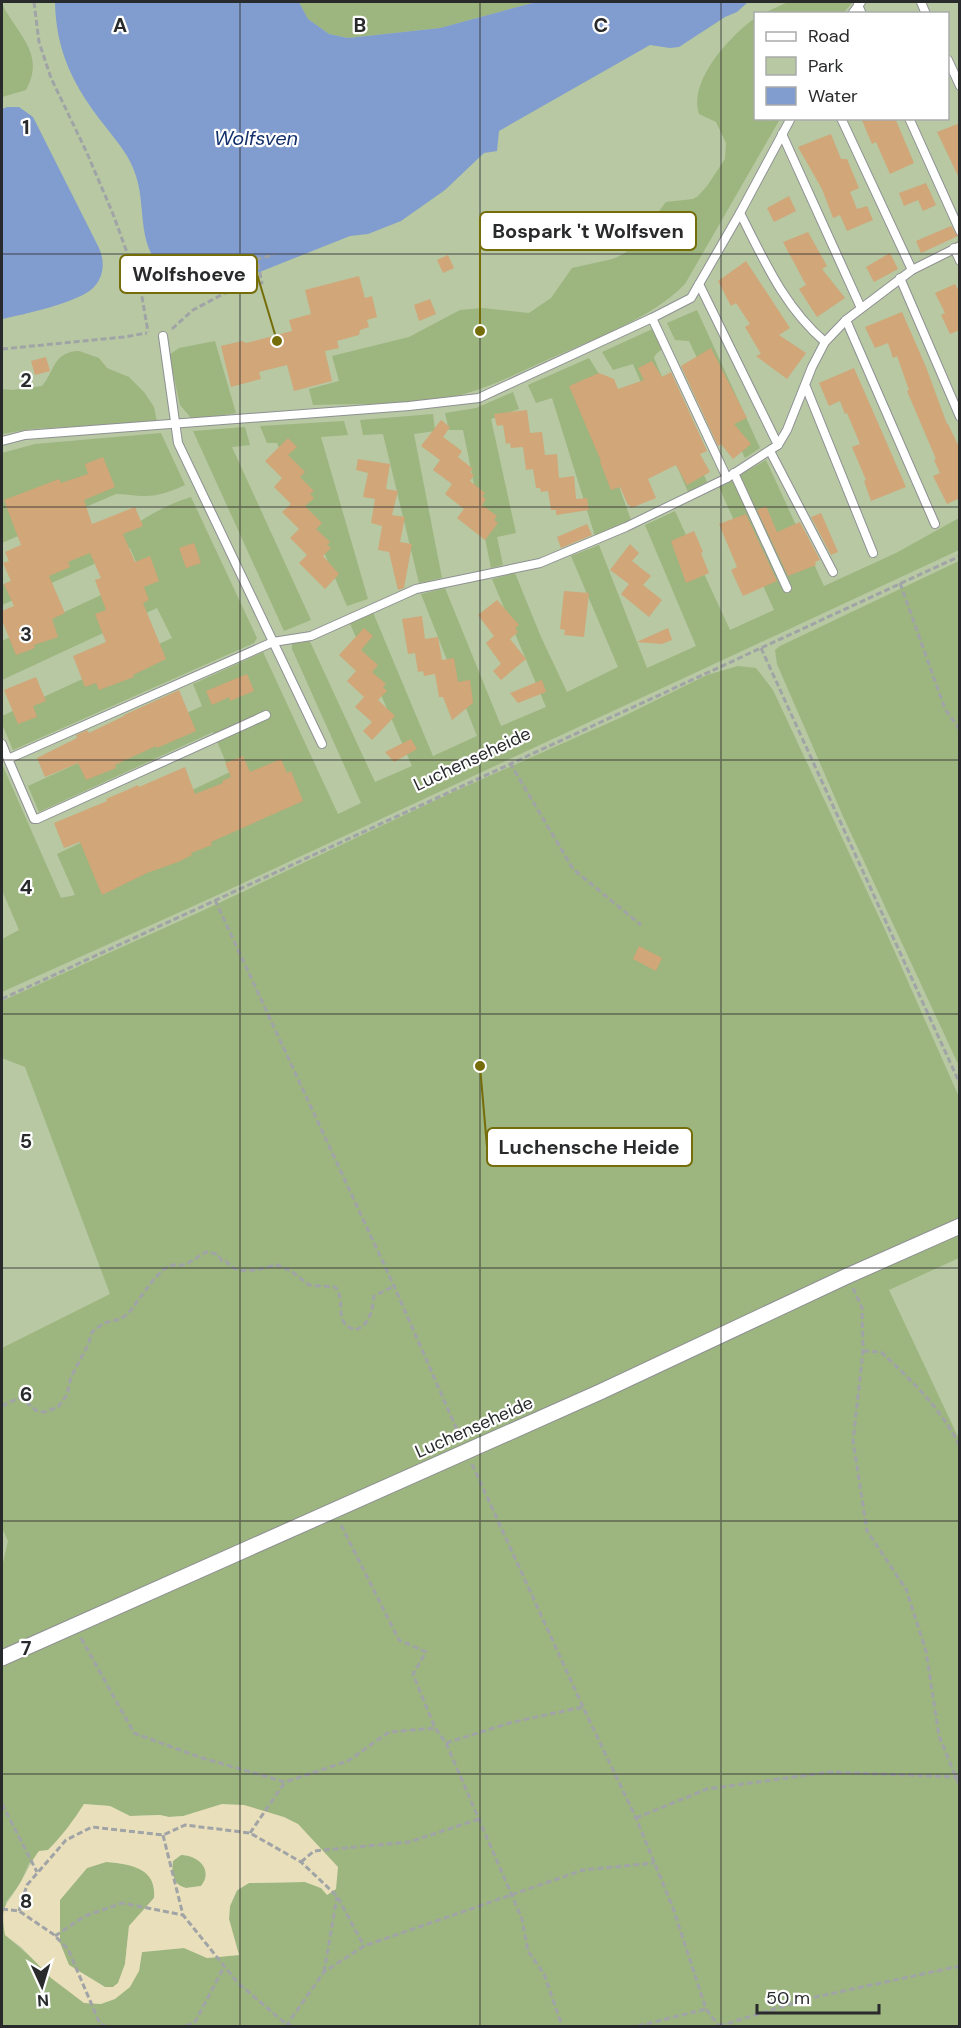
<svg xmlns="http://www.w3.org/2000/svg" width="961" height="2028" font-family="'DM Sans',sans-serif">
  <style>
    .green { fill: #b7c8a3; fill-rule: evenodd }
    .forest { fill: #9db57f; fill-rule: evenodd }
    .sand { fill: #e9dfba; fill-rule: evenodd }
    .water { fill: #819cce }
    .building { fill: #d1a678 }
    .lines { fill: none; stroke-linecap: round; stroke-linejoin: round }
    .lane-casing { stroke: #8e9093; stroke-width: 10 }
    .street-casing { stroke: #8e9093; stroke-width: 17 }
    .path { stroke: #a1a4a6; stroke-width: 3; stroke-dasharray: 6 3; stroke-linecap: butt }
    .lane { stroke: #fff; stroke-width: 8 }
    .street { stroke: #fff; stroke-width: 15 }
    .grid { fill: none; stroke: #292a2b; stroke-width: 1.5; stroke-opacity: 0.55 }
    .labels { text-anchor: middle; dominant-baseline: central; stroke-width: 4.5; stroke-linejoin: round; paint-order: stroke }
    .street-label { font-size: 18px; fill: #292a2b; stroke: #fff }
    .water-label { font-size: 20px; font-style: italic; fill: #14316d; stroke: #fff }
    .grid-label { font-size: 20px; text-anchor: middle; font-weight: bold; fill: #292a2b; stroke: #fff; stroke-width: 4.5; stroke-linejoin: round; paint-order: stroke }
    .leader { fill: none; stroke: #746d09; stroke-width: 2 }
    .callout-dot { fill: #746d09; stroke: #fff; stroke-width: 2 }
    .callout { fill: #fff; stroke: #746d09; stroke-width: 2 }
    .callout-label { font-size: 20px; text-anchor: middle; font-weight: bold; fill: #292a2b }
  </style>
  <rect width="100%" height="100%" fill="#e6e9ec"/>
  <path class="green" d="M2,2H959V2013L900,2026H2ZM756,14H948V118H756Z"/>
  <g class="forest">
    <path d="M2,2C3,4 4,9 7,13C23,39 44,58 26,90L2,97Z"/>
    <polygon points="299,2 536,2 440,28 348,38 329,34 308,19"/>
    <polygon points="788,2 853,2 843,13 764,13"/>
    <path d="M755,18L756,118L780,119L685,284C652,318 592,340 549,359C515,374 482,392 446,398C403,406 357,403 313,405L309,389L339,381L332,356L409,337L460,310L483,308L529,313L551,298L572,268C584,265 596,263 608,260C639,253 648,224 666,202L693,199L698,196L707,186L725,159L726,143L716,122L699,114C688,81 730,36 755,18Z"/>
    <polygon points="697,310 760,448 745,458 689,341 675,340 667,323"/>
    <polygon points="657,327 666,346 656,354 654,358 707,482 688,492 633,364 613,370 602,352"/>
    <polygon points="215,341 236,413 201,419 191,418 180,405 169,355 179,348"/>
    <path d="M79,351L99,358L107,368L129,377L144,392L154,407L157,422L31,429L2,434V389L12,390L42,386C56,369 53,352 79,351Z"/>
    <polygon points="589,358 599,374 584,389 631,520 595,536 552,398 536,403 528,385"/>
    <polygon points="513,392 519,409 491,419 516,533 497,537 503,565 491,568 463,430 449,430 445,413 476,408"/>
    <polygon points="433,414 435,431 414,434 442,578 419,583 383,434 363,435 360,420"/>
    <polygon points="344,421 348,435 321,437 368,599 347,606 277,443 267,443 260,426"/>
    <polygon points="245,427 250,445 232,447 311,620 284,631 193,431"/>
    <path d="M161,433L185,485C172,491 160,496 144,496C135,496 126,494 116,494L2,543V453L35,444Z"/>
    <polygon points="766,460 824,586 896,553 959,518 959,550 211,898 2,992 2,939 19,930 2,890 2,764 61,898 75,895 57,854 230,772 213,732 39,812 28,786 202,706 193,684 263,652 338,814 361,803 292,649 292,641 307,635 375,782 412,766 348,619 372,610 433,756 477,736 421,594 445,588 501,726 546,707 492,579 515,573 541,637 567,692 618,667 571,556 599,545 647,668 696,646 645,525 675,511 730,630 774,610 719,487"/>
    <path d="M191,497L257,638L254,643L13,750L2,724V716L172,638L157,608L2,680V641L142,576L130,548L2,605V585L133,526C152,513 169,504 191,497Z"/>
    <polygon points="959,561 959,1066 842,814 777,664 775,650 780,646"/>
    <polygon points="738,666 756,668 773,690 886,932 959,1097 959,1223 2,1655 2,1567 8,1541 2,1528 2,1348 110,1294 25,1067 2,1058 2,1001 202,911 451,793 622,717 707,675"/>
    <path d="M959,1232V1258L889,1290L959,1439V2026H2V1664ZM84,1804L110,1806L130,1816L160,1815L169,1817L183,1816L298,1824L324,1853L321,1888L305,1882L249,1883L237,1891L230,1906L229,1919L239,1955L207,1958L184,1948L142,1952L139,1971L101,2004L84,2003L5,1935L6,1902L20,1884L29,1863L42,1852L48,1850L61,1837L73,1823Z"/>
    <path d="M181,1855C198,1855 214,1870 201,1886L186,1888C173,1885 171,1873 173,1861Z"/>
    <path d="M106,1862C129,1864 157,1867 154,1898L129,1926L125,1964L118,1983L113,1987H105L69,1965L60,1943V1900L87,1868Z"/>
  </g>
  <path class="sand" d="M84,1804L110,1806L130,1816L160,1815L169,1817L183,1816L222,1804L244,1805L284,1817L298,1824L338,1867L336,1889L327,1895L321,1888L305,1882L249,1883L237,1890L230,1906L229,1919L239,1955L207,1958L184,1948L142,1952L139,1971L130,1987L115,1999L101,2004L84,2003L51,1978L21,1947L5,1935C0,1904 6,1907 20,1883C27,1872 31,1861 39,1851L48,1850C62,1836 73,1821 84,1804ZM181,1855C198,1855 214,1870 201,1886L186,1888C173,1885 171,1873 173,1861ZM106,1862C129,1864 157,1867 154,1898L129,1926L125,1964L118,1983L113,1987H105L69,1965L60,1943V1900L87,1868Z"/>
  <g class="water">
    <path d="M55,2H299L308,19L329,34L348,38L440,28L536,2H748L737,12L725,17L679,47L670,48L650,45L499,131L497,151L484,153L445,190L401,221L368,234L350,236L242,279C212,289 186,291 161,267C137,243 146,206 136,176C130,156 118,143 105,126C74,87 56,52 55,2Z"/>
    <path d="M7,107H19L33,117L99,248C105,261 104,276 94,287C81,302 21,315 2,319V109Z"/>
  </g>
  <g class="building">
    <polygon points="861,118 895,118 914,163 890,174 876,142 872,144"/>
    <polygon points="960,123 960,180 937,132"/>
    <polygon points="831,134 841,159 847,159 859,188 850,192 857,209 867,206 873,220 847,231 840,215 833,218 822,189 798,147"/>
    <polygon points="926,183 936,205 923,211 918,200 904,206 899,193"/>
    <polygon points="789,196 796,211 774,222 767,208"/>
    <polygon points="951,226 958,236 921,253 916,241"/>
    <polygon points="808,232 827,266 822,269 845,298 817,317 799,289 806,285 783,242"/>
    <polygon points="890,253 898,269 874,282 866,267"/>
    <polygon points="448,255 454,268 443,273 437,260"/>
    <polygon points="746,261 790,328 779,335 806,353 787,379 756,356 761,354 745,327 750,324 736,303 731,306 718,281"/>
    <polygon points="359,276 365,298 372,296 377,317 367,320 369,327 360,330 359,335 337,341 339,348 325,351 332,381 294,391 287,365 259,372 261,379 231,387 221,346 242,341 246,343 292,331 289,320 311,314 305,290"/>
    <polygon points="955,284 960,293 960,330 950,334 941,315 945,313 935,293"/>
    <polygon points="430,299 436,314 419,321 414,305"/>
    <polygon points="902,312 926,367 947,424 948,424 960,449 960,498 947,504 933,476 940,473 934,460 936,459 907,391 909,390 897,356 893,358 888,343 875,348 865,327"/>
    <polygon points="711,348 747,418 734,424 751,444 733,459 721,444 718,446 681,366"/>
    <polygon points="46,357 50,371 35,375 31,361"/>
    <polygon points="652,361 662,377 671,372 707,451 700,454 710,472 687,485 676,465 648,479 656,498 631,508 630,505 628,505 620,487 611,490 600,462 601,461 569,386 599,373 614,379 618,389 644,380 638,368"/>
    <polygon points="854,368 906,487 871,501 864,481 866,480 852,447 860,444 847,413 845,414 840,401 829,406 819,383"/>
    <polygon points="527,410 530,433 542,432 545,455 557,454 559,478 574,476 576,499 587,498 589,510 556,515 556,510 551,510 548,491 541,492 540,488 536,488 533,469 526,470 523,447 511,448 510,443 506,444 503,425 497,426 494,414"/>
    <polygon points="441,420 450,427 443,437 462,451 458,457 473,469 470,472 474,475 470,481 485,493 482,496 486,499 482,505 497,516 494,520 498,523 485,540 457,518 464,509 445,494 452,484 433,470 440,460 421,446"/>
    <polygon points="288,438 297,447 288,455 305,472 300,477 314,491 310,494 314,498 305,506 322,523 316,529 330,542 327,545 331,548 323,556 339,574 325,589 299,563 307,555 290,538 299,529 282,512 291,504 274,487 282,478 265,461"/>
    <polygon points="103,457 115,487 84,500 92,524 135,507 143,526 123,534 135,562 150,556 159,581 144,587 149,600 143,603 166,659 133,675 134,677 99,690 96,683 85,687 73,656 106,642 95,614 106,610 95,580 101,578 90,553 68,562 70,567 49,576 65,613 52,619 58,637 34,645 35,648 16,655 2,620 2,611 14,606 4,584 11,581 3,563 9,561 5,552 21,545 4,500 59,479 61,483 88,474 85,464"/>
    <polygon points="358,459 390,464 386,489 398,491 392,515 405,517 400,542 412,544 404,588 398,590 389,552 378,550 382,526 371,523 375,499 363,497 368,473 356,470"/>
    <polygon points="766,506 777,532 800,522 820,560 815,562 816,565 788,576 757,510"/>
    <polygon points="821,513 838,552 831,555 811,517"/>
    <polygon points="746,514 777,581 743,596 731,570 737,567 719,524"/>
    <polygon points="587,524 592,535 561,548 557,537"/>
    <polygon points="694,531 703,552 701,553 709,573 686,583 671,541"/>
    <polygon points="194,543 201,563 186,568 179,548"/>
    <polygon points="630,544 639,553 632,561 651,576 643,585 662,600 649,617 621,594 629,584 610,570"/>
    <polygon points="564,591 589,593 584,637 564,635 565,630 560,629"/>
    <polygon points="497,600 519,625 515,628 518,632 510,639 526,659 501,680 493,671 501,664 486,643 494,636 478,615"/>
    <polygon points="422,616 425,639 438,637 442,660 454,658 458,682 470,680 473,703 452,720 443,697 439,697 435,674 424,676 423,671 418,672 415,653 408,654 402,619"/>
    <polygon points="364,628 373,636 361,650 378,665 372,672 386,684 383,687 387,691 378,700 395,716 372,740 363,731 372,722 355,707 364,697 347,681 356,671 339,655"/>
    <polygon points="668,628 672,640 662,644 637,642"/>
    <polygon points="247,674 254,691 230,701 229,697 212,705 206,691"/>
    <polygon points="36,677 46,701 33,706 37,717 18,724 4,690"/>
    <polygon points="542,680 546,692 518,703 510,693"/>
    <polygon points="179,690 196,731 157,748 156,746 115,765 116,768 86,780 78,763 45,777 37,758 77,738 76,735 87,730 89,733 124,716 124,715"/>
    <polygon points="411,739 417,749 394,762 385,752"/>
    <polygon points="243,756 250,772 281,759 287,773 291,771 303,801 211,842 212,845 191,853 192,855 178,862 147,873 102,895 80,842 64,848 54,823 107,801 106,799 127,790 138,785 139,787 185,767 195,794 223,783 222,781 231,777 225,763"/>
    <polygon points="639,946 662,958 656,971 633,959"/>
  </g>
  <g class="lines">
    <g class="lane-casing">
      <g id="lane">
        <polyline points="921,2 926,14"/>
        <polyline points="858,5 862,14"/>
        <polyline points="852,14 861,2"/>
        <polyline points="948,60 960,86"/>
        <polyline points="841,118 912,270"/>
        <polyline points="909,118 960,231"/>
        <polyline points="782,134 861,308"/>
        <path d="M740,213C764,260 784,307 825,342"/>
        <polyline points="954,248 960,261"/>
        <polyline points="900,278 960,417"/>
        <polyline points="699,284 778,445"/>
        <polyline points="652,318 727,478"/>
        <polyline points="846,320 935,524"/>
        <polyline points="163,336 178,443 322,744"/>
        <polyline points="806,387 873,553"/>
        <polyline points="2,441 25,435 409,406 479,398 652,318 691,298 740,213 791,118"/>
        <polyline points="770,451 833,572"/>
        <polyline points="734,473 787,588"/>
        <polyline points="2,744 8,759 273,642 311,636 416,589 540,563 626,527 727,478 778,445 787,430 812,367 825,342 846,320 912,270 960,246"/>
        <polyline points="8,759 34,819 37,819 266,715"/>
      </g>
    </g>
    <g class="street-casing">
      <polyline id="street" points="2,1658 600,1392 845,1277 960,1226"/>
    </g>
    <g class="path">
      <polyline points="34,2 39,42 51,78 87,153 113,214 141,291 148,332"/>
      <polyline points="237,263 257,259"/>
      <polyline points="172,329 193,310 225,293 262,283 257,259 274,255"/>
      <polyline points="2,349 124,337 147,333"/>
      <polyline points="900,583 945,709 960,730"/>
      <polyline points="761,648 960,1084"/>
      <polyline points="510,763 573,869 641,925"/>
      <polyline points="215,900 394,1286 461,1439"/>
      <polyline points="2,999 960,556"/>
      <polyline points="853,1288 862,1308 863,1351 853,1441 867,1531 906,1589 926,1651 939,1736 960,1787"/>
      <path d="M863,1351L881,1352C911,1380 942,1409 960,1447"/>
      <path d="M2,1406L18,1398L25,1401L37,1411L45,1412L58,1407L67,1395L71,1377L88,1345L92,1332L104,1323L120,1319L128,1314L154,1279L164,1269L171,1265H185L206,1252L217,1254L222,1261H226C238,1278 261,1268 277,1265L291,1271L309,1285L335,1287C348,1302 331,1321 355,1330C370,1325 372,1311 374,1296L394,1286"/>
      <polyline points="472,1464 583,1707 636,1818 673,1908 706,2009 719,2026"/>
      <polyline points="341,1525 399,1640 426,1652 413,1674 435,1728 446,1743 522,1919 528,1951 544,1974 562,2026"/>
      <polyline points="81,1638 134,1733 199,1757 285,1782 348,1761 389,1732 435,1728"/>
      <polyline points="446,1743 513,1722 583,1707"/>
      <polyline points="2,1804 37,1872"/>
      <polyline points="636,1818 707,1789 830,1772 956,1777 960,1775"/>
      <polyline points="250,1833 285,1782"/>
      <polyline points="163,1835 183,1915 237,1982 287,2025 292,2026"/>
      <polyline points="301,1862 314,1851 409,1842 479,1819"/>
      <polyline points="2,1909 19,1911 53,1934 68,1949 100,2024 105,2026"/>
      <polyline points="19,1911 27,1885 66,1840 92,1827 163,1835 185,1825 250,1833 301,1862 337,1896 364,1946"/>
      <polyline points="55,1936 85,1916 122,1903 183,1915"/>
      <polyline points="324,1972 337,1897"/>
      <polyline points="186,2026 195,2022 224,1967"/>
      <polyline points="286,2026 324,1972 364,1946 583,1870 654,1863"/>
      <polyline points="638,2026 706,2009"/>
      <polyline points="719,2026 811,1998 960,1966"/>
    </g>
    <use href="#lane" class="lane"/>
    <use href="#street" class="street"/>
  </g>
  <path class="grid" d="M240,2V2026M480,2V2026M721,2V2026M2,254H960M2,507H960M2,760H960M2,1014H960M2,1268H960M2,1521H960M2,1774H960"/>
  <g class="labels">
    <g class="street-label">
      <text transform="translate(472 759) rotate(-25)">Luchenseheide</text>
      <text transform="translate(474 1427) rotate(-24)">Luchenseheide</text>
    </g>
    <g class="water-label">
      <text x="256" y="138">Wolfsven</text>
    </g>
  </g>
  <g class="grid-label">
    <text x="120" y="32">A</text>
    <text x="360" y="32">B</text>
    <text x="601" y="32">C</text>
    <text x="26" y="134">1</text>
    <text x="26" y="387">2</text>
    <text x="26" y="641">3</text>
    <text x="26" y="894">4</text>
    <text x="26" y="1148">5</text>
    <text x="26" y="1401">6</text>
    <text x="26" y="1655">7</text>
    <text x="26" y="1908">8</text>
  </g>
  <path class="leader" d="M480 331L480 231M277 341L257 274M480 1066L487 1147"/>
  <g class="callout-dot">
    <circle cx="480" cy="331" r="6"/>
    <circle cx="277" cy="341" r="6"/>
    <circle cx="480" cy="1066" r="6"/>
  </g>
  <g class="callout">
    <rect x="480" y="212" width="216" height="38" rx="6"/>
    <rect x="120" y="255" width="137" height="38" rx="6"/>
    <rect x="487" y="1128" width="205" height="38" rx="6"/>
  </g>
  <g class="callout-label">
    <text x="588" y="238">Bospark 't Wolfsven</text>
    <text x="189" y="281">Wolfshoeve</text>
    <text x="589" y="1154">Luchensche Heide</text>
  </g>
  <rect width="961" height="2028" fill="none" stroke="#292a2b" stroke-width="6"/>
  <rect x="754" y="12" width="195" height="108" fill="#ffffff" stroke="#a9aaaa" stroke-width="1.5"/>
  <rect x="766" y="32" width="30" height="9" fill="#ffffff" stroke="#a9aaaa" stroke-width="1.5"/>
  <text x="808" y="42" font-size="18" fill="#292a2b">Road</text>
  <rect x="766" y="57" width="30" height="18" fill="#b7c8a3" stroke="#a9aaaa" stroke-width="1.5"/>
  <text x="808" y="72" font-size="18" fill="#292a2b">Park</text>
  <rect x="766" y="87" width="30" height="18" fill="#819cce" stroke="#a9aaaa" stroke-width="1.5"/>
  <text x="808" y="102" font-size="18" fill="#292a2b">Water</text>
  <g transform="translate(42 1986) rotate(176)" stroke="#ffffff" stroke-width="4.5" paint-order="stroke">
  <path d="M0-4.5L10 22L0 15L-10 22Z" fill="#292a2b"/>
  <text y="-9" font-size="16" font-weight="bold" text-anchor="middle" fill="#292a2b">N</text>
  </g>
  <path d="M757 2004v9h122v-9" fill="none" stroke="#292a2b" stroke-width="3"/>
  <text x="766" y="2004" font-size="18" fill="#292a2b" stroke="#ffffff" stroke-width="4.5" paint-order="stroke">50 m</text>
</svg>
